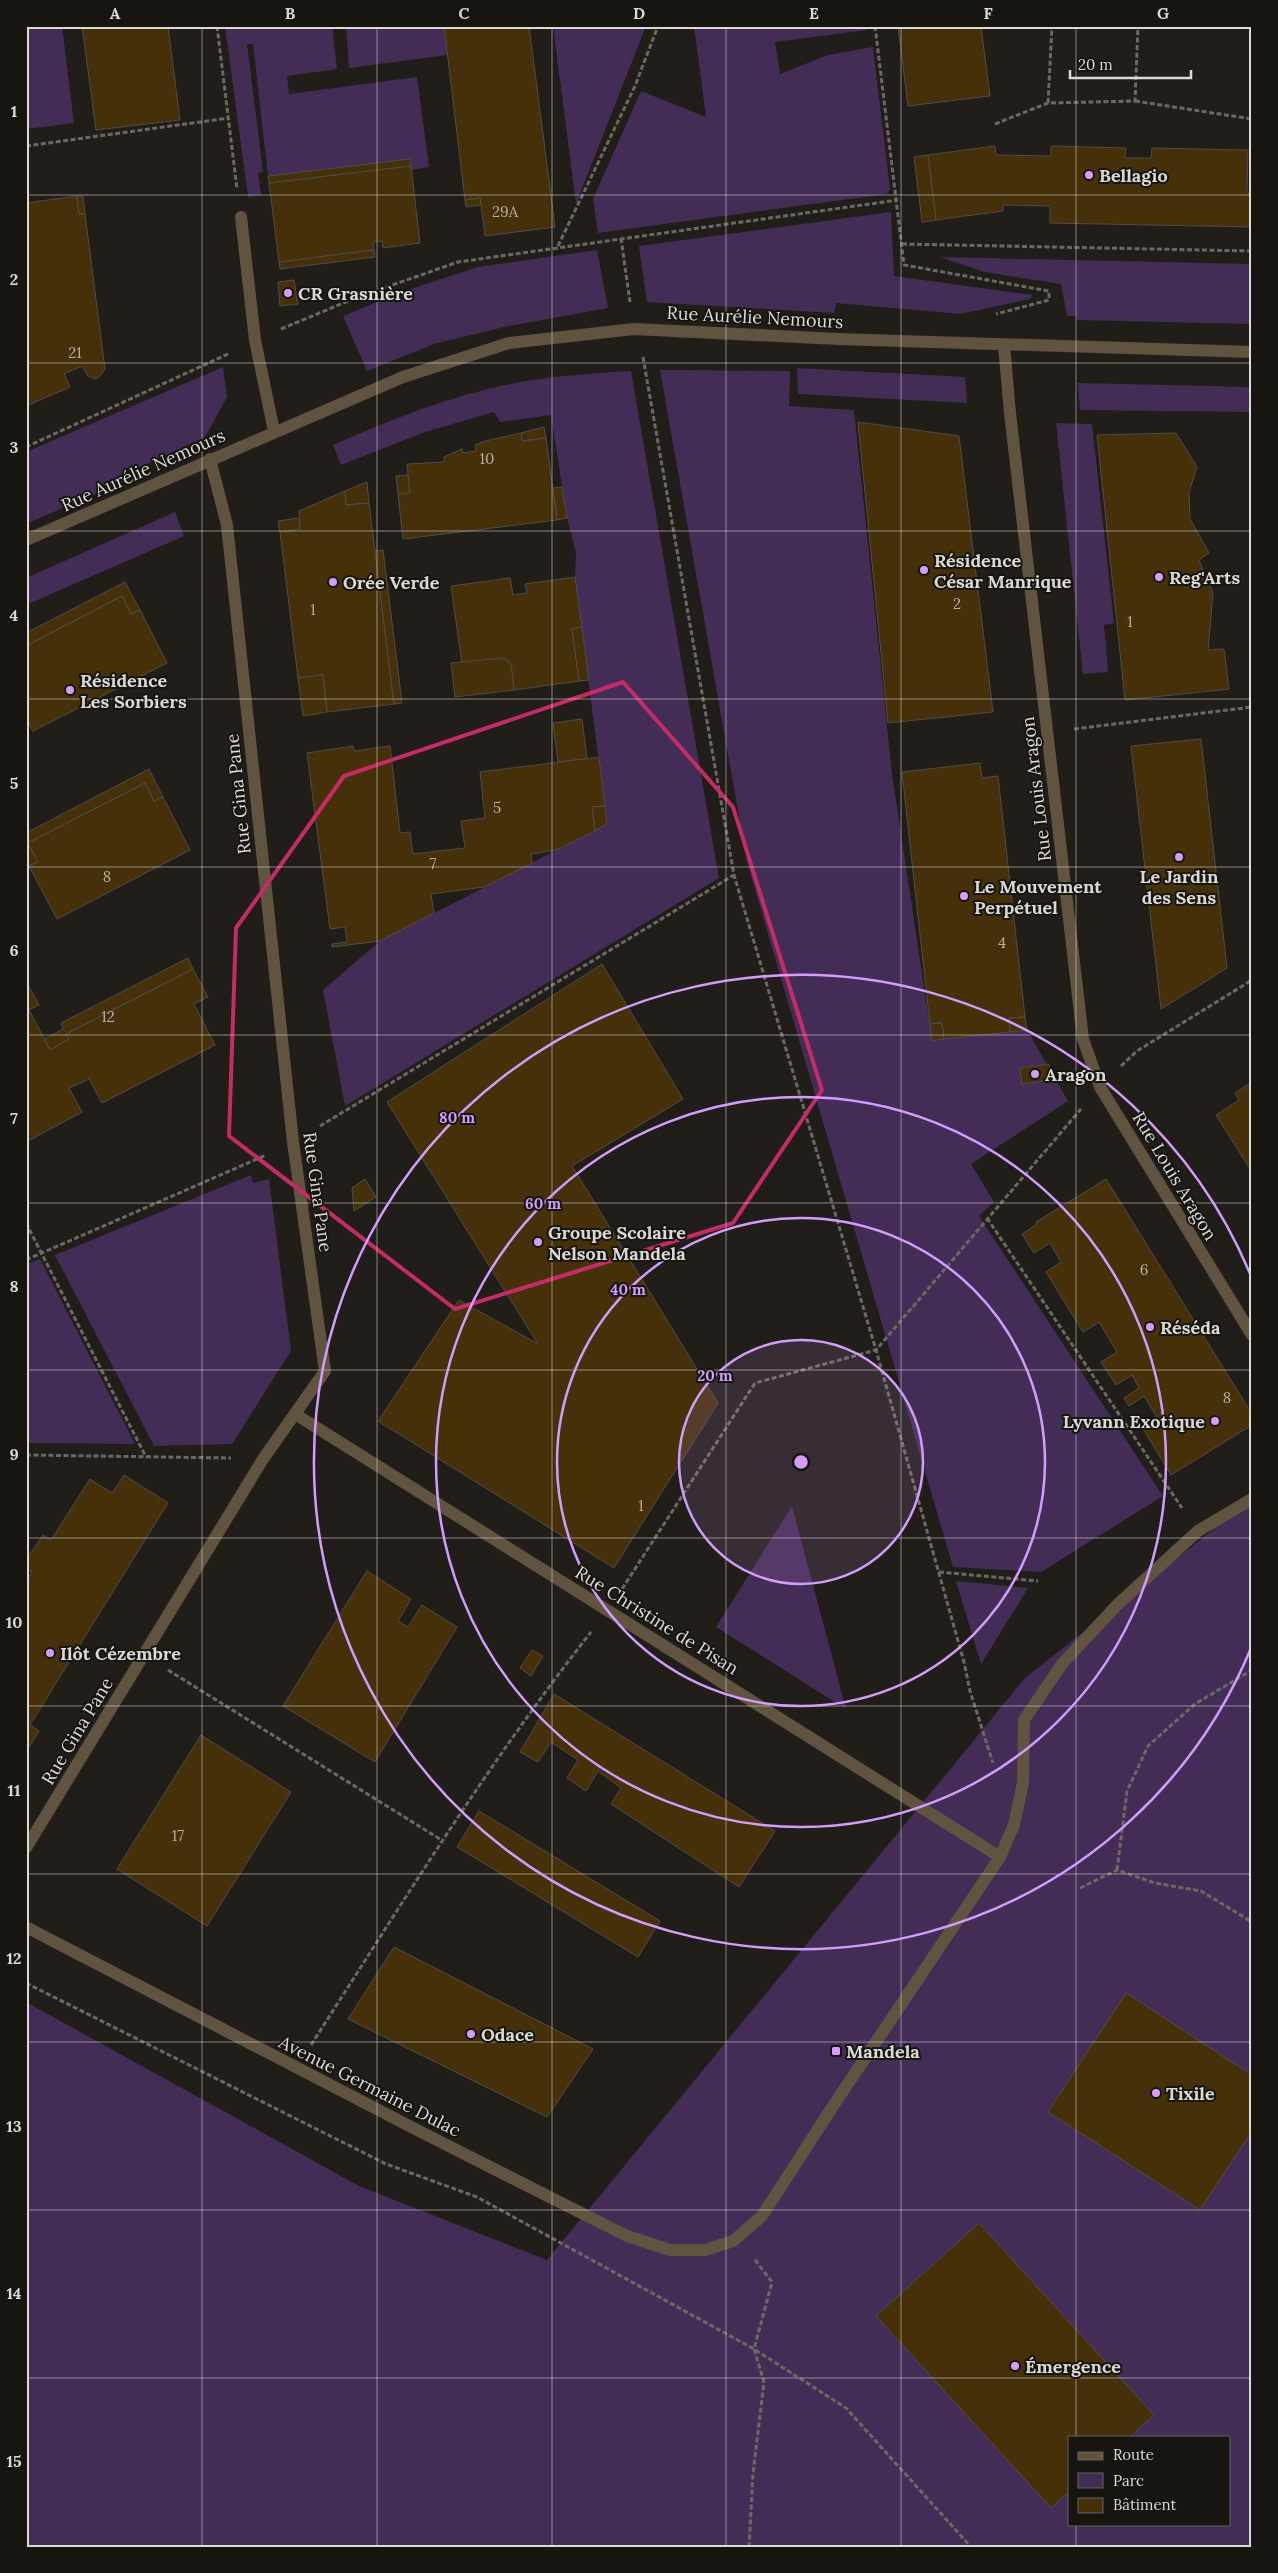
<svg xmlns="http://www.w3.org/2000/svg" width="1278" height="2573" font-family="Lora,serif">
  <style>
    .green { fill: #432c55; fill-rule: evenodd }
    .building { fill: #46300a; stroke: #504d48 }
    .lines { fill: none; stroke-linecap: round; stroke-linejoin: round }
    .path { stroke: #6c6965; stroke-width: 3; stroke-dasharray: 5 2.5; stroke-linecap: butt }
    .minor { stroke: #605440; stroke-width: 12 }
    .marked { fill: none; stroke: #c52b67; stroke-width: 4; stroke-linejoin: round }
    .grid { fill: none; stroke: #dcdad7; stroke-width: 1; stroke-opacity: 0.55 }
    .ring { fill: none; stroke: #d29dfd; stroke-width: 2.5 }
    .poi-dot { fill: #d29dfd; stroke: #171510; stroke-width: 2 }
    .labels { text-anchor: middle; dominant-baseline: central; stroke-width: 4; stroke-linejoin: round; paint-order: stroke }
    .number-label { font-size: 15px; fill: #b6b0a4 }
    .poi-label { font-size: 18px; font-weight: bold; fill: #dcdad7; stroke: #171510; text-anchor: start }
    .street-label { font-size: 18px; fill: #dcdad7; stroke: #171510 }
    .centre { fill: #d29dfd; stroke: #171510; stroke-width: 2.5 }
    .ring-label { font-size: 15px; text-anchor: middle; font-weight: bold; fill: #d29dfd; stroke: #171510; stroke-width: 4; stroke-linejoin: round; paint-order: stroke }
    .neatline { fill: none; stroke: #dcdad7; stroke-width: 2 }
    .grid-label { font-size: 16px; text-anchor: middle; font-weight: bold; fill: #dcdad7 }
  </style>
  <rect width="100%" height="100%" fill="#211e19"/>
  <g class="green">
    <polygon points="26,26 62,26 74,123 26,129"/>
    <polygon points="225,26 332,26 337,69 287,76 289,94 417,77 429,167 411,170 409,159 268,176 253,44 247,44 263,172 258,173 261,195 248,197"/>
    <polygon points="346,26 444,26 447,55 349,68"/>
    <polygon points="553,26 646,26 576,204"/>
    <polygon points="694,26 867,26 867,30 775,42 780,74 828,55 873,47 890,189 887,194 598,233 593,199 641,91 706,117"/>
    <polygon points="891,212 894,276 1032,295 1030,299 961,314 836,303 834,313 647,302 639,246"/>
    <polygon points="597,250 608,308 504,327 434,344 367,371 343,316 399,293 478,267"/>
    <polygon points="940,257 1252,264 1252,324 1077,320 1076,316 1067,316 1061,284 985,272"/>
    <polygon points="223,367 227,397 205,437 130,472 131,478 26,524 26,452"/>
    <polygon points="797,368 965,377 967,403 798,394"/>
    <polygon points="660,370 790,371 789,406 854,410 892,774 932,1040 1027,1030 1068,1101 971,1164 994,1202 979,1216 1163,1496 1041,1572 953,1567 747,862"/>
    <path d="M631,371L719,878L345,1106L323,990L380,941L607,824L575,577L576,553L567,518L551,415L500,422L494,412L425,432L341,465L333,445C396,417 463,391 532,380C565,375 598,373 631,371Z"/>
    <polygon points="1078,383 1252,387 1252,412 1080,410"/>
    <polygon points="1056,423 1092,424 1114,623 1104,625 1108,672 1083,674"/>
    <polygon points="175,512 184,536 26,605 26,578"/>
    <polygon points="251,1175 253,1183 269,1179 291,1351 232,1444 154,1446 55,1255"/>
    <polygon points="40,1259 135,1444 26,1443 26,1264"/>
    <path d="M1252,1499V2547H26V2002L359,2186L547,2260L1025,1678ZM1069,2437H1229V2524H1069Z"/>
    <polygon points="792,1506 846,1709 716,1627"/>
    <polygon points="956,1581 1028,1588 981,1664"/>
  </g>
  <g class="building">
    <polygon points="82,26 168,26 180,120 96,130"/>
    <polygon points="444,26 529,26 555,227 485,236 480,198 465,200"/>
    <polygon points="898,26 981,26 990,96 908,106"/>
    <polygon points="1249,26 1252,26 1252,46"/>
    <polygon points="995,146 996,155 1051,156 1051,146 1126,148 1125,158 1151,158 1152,148 1248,150 1247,192 1252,192 1252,227 1050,223 1050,206 1003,205 1003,211 936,220 928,155"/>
    <polygon points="928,155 936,220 922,222 914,157"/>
    <polygon points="410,159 411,166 269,183 268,176"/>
    <polygon points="411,166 420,243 383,248 382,241 373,242 374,250 279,262 269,183"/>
    <polygon points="77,196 79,214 85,214 105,369 99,377 95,379 88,376 82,366 64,374 70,387 26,406 26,203"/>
    <polygon points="77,196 83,196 85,214 79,214"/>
    <polygon points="480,198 481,205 466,207 465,200"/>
    <polygon points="374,250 375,257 280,269 279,262"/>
    <polygon points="294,280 298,304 280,306 278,282"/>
    <polygon points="858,422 959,436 993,712 888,723"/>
    <polygon points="544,427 546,438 522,441 521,433"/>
    <polygon points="521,433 522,441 546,438 557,520 403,539 398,494 410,493 407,464 444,462 444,457 462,449 463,453 476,451 475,445 485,441"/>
    <polygon points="1176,433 1197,467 1189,492 1190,519 1209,553 1199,560 1213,593 1208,650 1224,649 1229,689 1125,700 1097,435"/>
    <polygon points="408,475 410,493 398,494 396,476"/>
    <polygon points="367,482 369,503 346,505 345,491"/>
    <polygon points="562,487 567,518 557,520 553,488"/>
    <polygon points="345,491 346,505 369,503 394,704 327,712 323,675 298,678 280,532 300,529 299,511"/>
    <polygon points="299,518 300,529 280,532 278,521"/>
    <polygon points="383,550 402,703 394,704 375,551"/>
    <polygon points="575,577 582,627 572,629 579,681 514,690 511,664 506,658 462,664 451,586 510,578 513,595 527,593 525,584"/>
    <polygon points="125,582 140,610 131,614 122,596 26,646 26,633"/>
    <polygon points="122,596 131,614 140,610 167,663 33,731 26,718 26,646"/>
    <polygon points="582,627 589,680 579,681 572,629"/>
    <polygon points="503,658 511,664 514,690 455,697 451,663"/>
    <polygon points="323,675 327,712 303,716 298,678"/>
    <polygon points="582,719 587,759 558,762 553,723"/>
    <polygon points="1201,739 1227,968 1161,1009 1131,746"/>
    <polygon points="353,746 354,751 390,746 400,833 410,832 413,854 465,848 461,821 485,818 480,772 599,757 605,806 592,807 595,831 556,850 531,854 532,863 484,887 431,894 434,913 380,941 332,947 332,944 347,942 345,927 330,929 307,753"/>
    <polygon points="980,763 982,778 998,776 1025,1017 1009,1018 1010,1032 944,1039 942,1023 930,1024 902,772"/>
    <polygon points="149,769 163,797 154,801 145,783 28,843 38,862 29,866 26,860 26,833"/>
    <polygon points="145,783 154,801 163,797 190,850 57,919 29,866 38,862 28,843"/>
    <polygon points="605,806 607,824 595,831 592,807"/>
    <polygon points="188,958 193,969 66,1034 69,1039 50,1050 44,1039 63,1029 61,1023"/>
    <polygon points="602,964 683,1099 572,1166 718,1403 614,1568 378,1421 459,1300 538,1344 387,1102"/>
    <polygon points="193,969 208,997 194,1004 215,1045 102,1103 89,1079 69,1088 82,1112 26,1142 26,1004 50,1050 69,1039 66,1034"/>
    <polygon points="26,981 39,1005 29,1010 26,1004"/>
    <polygon points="1025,1017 1027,1030 1010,1032 1009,1018"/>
    <polygon points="942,1023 944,1039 932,1041 930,1024"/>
    <polygon points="1049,1064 1051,1080 1022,1084 1020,1068"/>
    <polygon points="1252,1082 1252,1172 1216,1115 1239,1100 1235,1093"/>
    <polygon points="365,1179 376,1197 354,1211 352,1188"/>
    <polygon points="1106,1179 1252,1414 1252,1425 1171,1475 1142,1427 1157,1417 1144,1396 1129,1406 1124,1398 1139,1388 1132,1375 1116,1385 1101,1362 1117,1352 1099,1322 1083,1332 1046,1272 1061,1262 1050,1243 1034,1253 1022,1234 1037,1224 1036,1222"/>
    <polygon points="124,1475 168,1503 30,1725 39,1731 26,1752 26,1581 32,1572 26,1568 26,1560 43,1535 51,1540 90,1479 112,1493"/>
    <polygon points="367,1571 411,1599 398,1621 408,1627 422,1605 457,1627 375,1762 283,1706"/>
    <polygon points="532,1650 543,1656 531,1676 520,1668"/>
    <polygon points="554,1694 775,1831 739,1887 611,1804 621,1788 598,1771 586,1791 567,1778 578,1760 551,1742 538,1762 520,1752"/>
    <polygon points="201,1735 291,1792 207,1926 117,1869"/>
    <polygon points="479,1811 660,1921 638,1957 457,1847"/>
    <polygon points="394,1947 593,2049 547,2117 348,2019"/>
    <polygon points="1126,1993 1252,2075 1252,2131 1200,2210 1048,2112"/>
    <polygon points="979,2223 1154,2415 1130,2437 1069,2437 1069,2492 1051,2508 876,2316"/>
  </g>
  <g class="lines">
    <g class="path">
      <polyline points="217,26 237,189"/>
      <polyline points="875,26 904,265 1049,291 1049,300 996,314"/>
      <polyline points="1135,101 1252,119"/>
      <polyline points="1048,103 1052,26"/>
      <polyline points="995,124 1048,103 1135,101 1138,26"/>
      <polyline points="26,146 229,118"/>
      <polyline points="621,238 630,302"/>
      <polyline points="902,244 1252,251"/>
      <polyline points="558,246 635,86 658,26"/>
      <polyline points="281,329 358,297 458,262 898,200"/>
      <polyline points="643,357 734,875 876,1350 964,1662 970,1691 993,1763"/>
      <polyline points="26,447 230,353"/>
      <polyline points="1074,729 1252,707"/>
      <polyline points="1121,1066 1137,1051 1252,980"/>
      <polyline points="320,1126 734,875"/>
      <polyline points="987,1218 1182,1508"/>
      <polyline points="26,1223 146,1457"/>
      <polyline points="26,1260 266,1155"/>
      <polyline points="26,1455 231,1458"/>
      <polyline points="939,1572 1038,1581"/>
      <polyline points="622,1589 755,1383 876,1350 1081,1109"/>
      <polyline points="168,1670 443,1841"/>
      <polyline points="1117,1870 1127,1791 1148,1746 1195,1704 1252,1670"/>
      <polyline points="1080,1888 1117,1870 1155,1883 1201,1891 1252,1922"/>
      <polyline points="26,1983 386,2164 477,2197 754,2349 846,2408 971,2547"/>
      <path d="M311,2045C401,1905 488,1763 591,1632"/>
      <polyline points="749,2547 753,2474 764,2382 754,2349 772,2282 755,2260"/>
    </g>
    <g class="minor">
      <polyline points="241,217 255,340 274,431"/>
      <polyline points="1004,345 1010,413 1083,1039 1100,1087 1252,1335"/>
      <polyline points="26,540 403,377 509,343 634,329 838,339 1252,352"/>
      <polyline points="295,1414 1000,1857"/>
      <polyline points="26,1848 263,1459 325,1371 293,1142 227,525 210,459"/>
      <polyline points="26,1927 419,2131 627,2236 670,2250 705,2250 733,2241 762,2216 833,2106 1000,1857 1014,1825 1023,1783 1024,1720 1062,1664 1117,1605 1198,1531 1252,1499"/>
    </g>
  </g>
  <path class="marked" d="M623,682L733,807L822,1090L733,1223L455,1309L229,1136L236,928L344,776Z"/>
  <path class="grid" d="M202,26V2547M377,26V2547M552,26V2547M726,26V2547M901,26V2547M1076,26V2437M26,195H1252M26,363H1252M26,531H1252M26,699H1252M26,867H1252M26,1035H1252M26,1203H1252M26,1370H1252M26,1538H1252M26,1706H1252M26,1874H1252M26,2042H1252M26,2210H1252M26,2378H1252M1076,2524V2547"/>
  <circle cx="801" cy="1462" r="122" fill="#d29dfd" fill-opacity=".12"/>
  <g class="ring">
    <circle cx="801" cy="1462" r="122"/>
    <circle cx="801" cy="1462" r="244"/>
    <circle cx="801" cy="1462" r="365"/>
    <path d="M1251 1648A487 487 0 1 1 1251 1276"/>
  </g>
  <g class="poi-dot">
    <circle cx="1089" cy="175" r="5"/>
    <circle cx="288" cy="293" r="5"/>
    <circle cx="924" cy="570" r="5"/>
    <circle cx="1159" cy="577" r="5"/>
    <circle cx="333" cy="582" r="5"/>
    <circle cx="70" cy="690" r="5"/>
    <circle cx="1179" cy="857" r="5"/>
    <circle cx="964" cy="896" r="5"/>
    <circle cx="1035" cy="1074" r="5"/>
    <circle cx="538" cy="1242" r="5"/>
    <circle cx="1150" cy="1327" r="5"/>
    <circle cx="1215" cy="1421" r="5"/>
    <circle cx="50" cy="1653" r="5"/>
    <circle cx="471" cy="2034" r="5"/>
    <rect x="831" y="2046" width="10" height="10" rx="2.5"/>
    <circle cx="1156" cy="2093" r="5"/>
    <circle cx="1015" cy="2366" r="5"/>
  </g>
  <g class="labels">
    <g class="number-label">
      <text x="505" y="211">29A</text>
      <text x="75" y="352">21</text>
      <text x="487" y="458">10</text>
      <text x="957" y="603">2</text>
      <text x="313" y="609">1</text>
      <text x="1130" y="621">1</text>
      <text x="497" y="807">5</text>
      <text x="433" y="863">7</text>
      <text x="107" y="876">8</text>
      <text x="1002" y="942">4</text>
      <text x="108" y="1016">12</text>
      <text x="1144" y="1269">6</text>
      <text x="1227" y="1397">8</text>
      <text x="641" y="1505">1</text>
      <text x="178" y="1835">17</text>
    </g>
    <g class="poi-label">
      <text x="1099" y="175">Bellagio</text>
      <text x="298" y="293">CR Grasnière</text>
      <text x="934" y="560">Résidence<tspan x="934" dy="21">César Manrique</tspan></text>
      <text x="1169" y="577">Reg'Arts</text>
      <text x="343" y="582">Orée Verde</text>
      <text x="80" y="680">Résidence<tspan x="80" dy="21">Les Sorbiers</tspan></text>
      <text x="1179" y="876" text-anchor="middle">Le Jardin<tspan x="1179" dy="21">des Sens</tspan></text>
      <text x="974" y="886">Le Mouvement<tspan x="974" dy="21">Perpétuel</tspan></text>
      <text x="1045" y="1074">Aragon</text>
      <text x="548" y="1232">Groupe Scolaire<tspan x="548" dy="21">Nelson Mandela</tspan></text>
      <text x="1160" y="1327">Réséda</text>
      <text x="1205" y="1421" text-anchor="end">Lyvann Exotique</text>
      <text x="60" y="1653">Ilôt Cézembre</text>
      <text x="481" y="2034">Odace</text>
      <text x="846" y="2051">Mandela</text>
      <text x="1166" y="2093">Tixile</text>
      <text x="1025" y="2366">Émergence</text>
    </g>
    <g class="street-label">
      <text transform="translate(755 317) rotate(3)">Rue Aurélie Nemours</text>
      <text transform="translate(143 470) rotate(-24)">Rue Aurélie Nemours</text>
      <text transform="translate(1036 789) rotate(-97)">Rue Louis Aragon</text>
      <text transform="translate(238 794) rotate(-96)">Rue Gina Pane</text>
      <text transform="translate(1175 1176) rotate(59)">Rue Louis Aragon</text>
      <text transform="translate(318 1192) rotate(82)">Rue Gina Pane</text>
      <text transform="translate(657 1620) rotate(32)">Rue Christine de Pisan</text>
      <text transform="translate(77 1731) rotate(-59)">Rue Gina Pane</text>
      <text transform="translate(370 2086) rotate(27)">Avenue Germaine Dulac</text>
    </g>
  </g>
  <circle cx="801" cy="1462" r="8" class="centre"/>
  <g class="ring-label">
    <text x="457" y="1123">80 m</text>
    <text x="543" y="1209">60 m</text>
    <text x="628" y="1295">40 m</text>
    <text x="715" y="1381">20 m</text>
  </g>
  <rect width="1278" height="2573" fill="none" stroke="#171510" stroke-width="55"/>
  <rect x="1068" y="2436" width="162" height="90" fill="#171510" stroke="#666460"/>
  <rect x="1078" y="2452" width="25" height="8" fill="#605440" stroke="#666460"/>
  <text x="1113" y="2460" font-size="15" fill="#dcdad7">Route</text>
  <rect x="1078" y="2473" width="25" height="15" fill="#432c55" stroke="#666460"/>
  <text x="1113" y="2486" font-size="15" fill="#dcdad7">Parc</text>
  <rect x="1078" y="2498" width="25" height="15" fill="#46300a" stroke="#666460"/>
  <text x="1113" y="2510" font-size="15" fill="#dcdad7">Bâtiment</text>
  <path d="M1070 70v8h121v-8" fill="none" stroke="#dcdad7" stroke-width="2.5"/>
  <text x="1078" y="70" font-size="15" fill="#dcdad7" stroke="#171510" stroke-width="4" paint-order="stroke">20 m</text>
  <rect x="28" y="28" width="1222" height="2518" class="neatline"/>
  <g class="grid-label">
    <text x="115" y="19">A</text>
    <text x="290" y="19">B</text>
    <text x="464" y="19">C</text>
    <text x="639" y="19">D</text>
    <text x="814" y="19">E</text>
    <text x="988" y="19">F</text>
    <text x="1163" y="19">G</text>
    <text x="14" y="117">1</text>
    <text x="14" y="285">2</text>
    <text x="14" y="453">3</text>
    <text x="14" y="621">4</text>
    <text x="14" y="789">5</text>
    <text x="14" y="956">6</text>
    <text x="14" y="1124">7</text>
    <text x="14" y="1292">8</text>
    <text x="14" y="1460">9</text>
    <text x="14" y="1628">10</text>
    <text x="14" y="1796">11</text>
    <text x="14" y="1964">12</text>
    <text x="14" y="2132">13</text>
    <text x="14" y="2299">14</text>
    <text x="14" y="2467">15</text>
  </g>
</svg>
